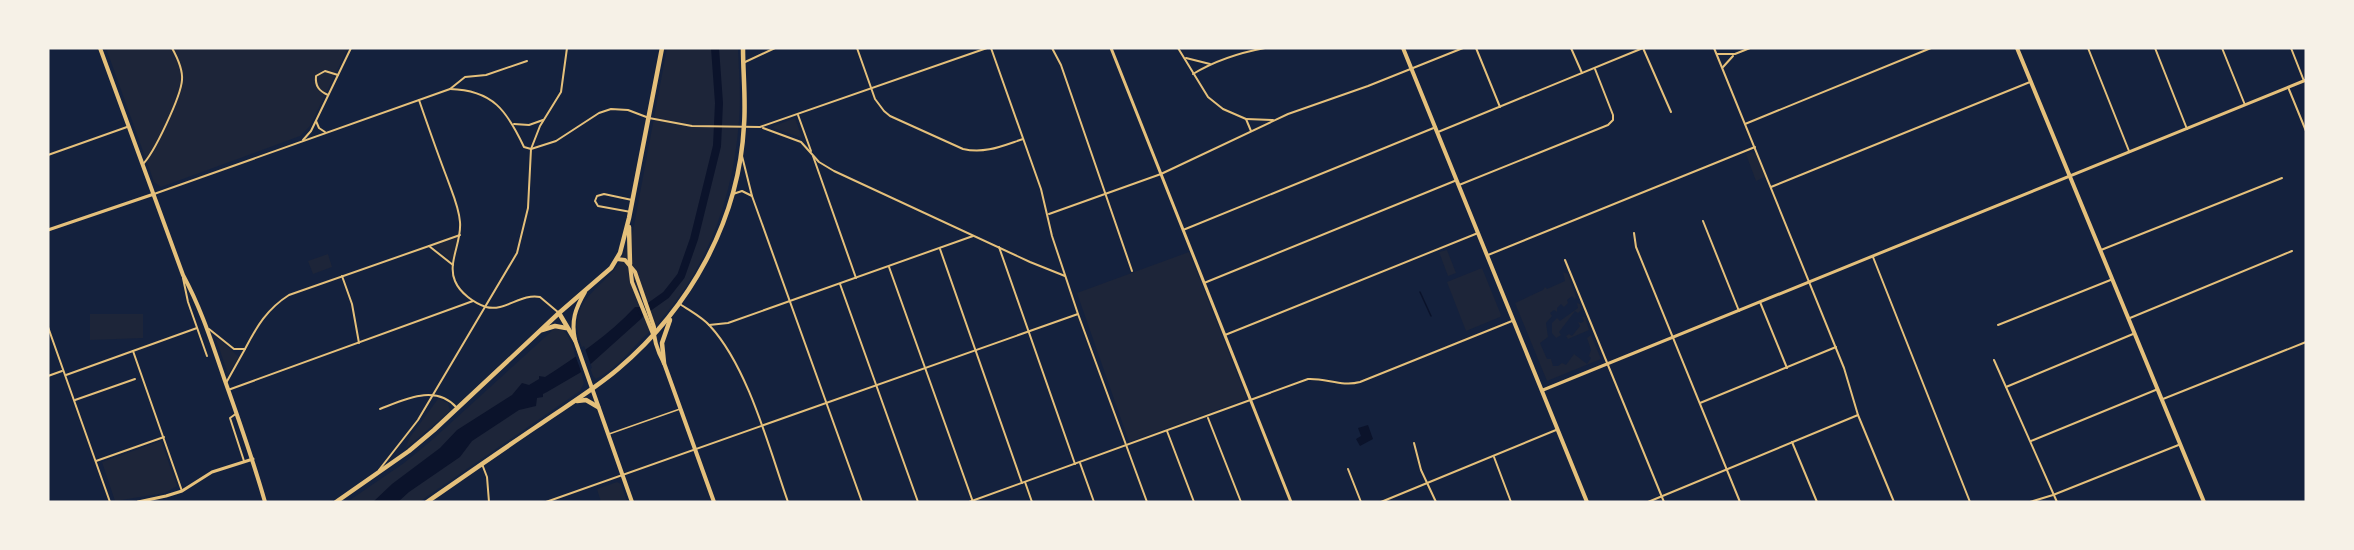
<svg xmlns="http://www.w3.org/2000/svg" width="2354" height="550" font-family="Lato,sans-serif">
  <style>
    .green { fill: #1d2539 }
    .water { fill: #0b132b }
    .pier { fill: #14213d }
    .lines { fill: none; stroke-linecap: round; stroke-linejoin: round }
    .stream { stroke: #0b132b; stroke-width: 1.5 }
    .river { stroke: #0b132b; stroke-width: 8 }
    .service { stroke: #e5c07b; stroke-width: 1.5 }
    .minor { stroke: #e5c07b; stroke-width: 2 }
    .tertiary { stroke: #e5c07b; stroke-width: 3 }
    .secondary { stroke: #e5c07b; stroke-width: 4 }
    .primary { stroke: #e5c07b; stroke-width: 4 }
    .trunk { stroke: #e5c07b; stroke-width: 4.5 }
  </style>
  <rect width="100%" height="100%" fill="#14213d"/>
  <g class="green">
    <polygon points="106,48 348,48 310,126 300,136 161,187 154,182"/>
    <path d="M667,48H738C739,72 741,97 739,121C733,201 705,277 647,334C630,350 617,368 596,379L593,376C588,361 578,343 577,327C576,298 603,286 617,266C625,255 628,243 633,231Z"/>
    <polygon points="795,118 802,138 773,128 774,126"/>
    <polygon points="1752,152 1756,154 1765,177 1756,181 1746,154"/>
    <polygon points="458,238 452,261 434,247 434,245"/>
    <polygon points="1447,250 1456,273 1448,276 1439,252"/>
    <polygon points="1189,252 1247,399 1129,442 1077,293"/>
    <polygon points="328,254 332,267 313,274 308,261"/>
    <polygon points="1482,268 1501,315 1500,317 1466,331 1447,282"/>
    <polygon points="1563,272 1568,274 1576,297 1575,299 1572,296 1567,300 1568,303 1564,307 1561,304 1557,308 1557,312 1554,310 1550,313 1552,316 1546,323 1548,337 1540,343 1547,359 1551,359 1553,366 1558,366 1562,363 1566,365 1574,354 1587,364 1591,358 1589,356 1591,350 1587,338 1591,335 1601,359 1547,381 1515,303 1543,290 1545,287 1547,289 1565,281"/>
    <polygon points="1577,303 1580,304 1581,310 1578,313 1575,311 1559,332 1561,335 1556,338 1552,333 1552,323 1557,318 1560,321 1578,308"/>
    <polygon points="90,314 143,314 143,338 90,340"/>
    <polygon points="1582,317 1585,317 1589,330 1568,339 1566,336 1569,334 1572,336 1580,326 1578,322 1581,323 1584,321"/>
    <path d="M555,328C559,328 561,328 564,331C573,340 581,371 584,383L580,391L419,502H347L404,463L432,440Z"/>
    <polygon points="216,339 219,339 239,357 228,374"/>
    <polygon points="438,399 448,403 450,411 405,449 410,437"/>
    <polygon points="161,441 177,486 165,493 115,501 102,462"/>
    <polygon points="617,482 621,484 627,502 601,502 597,489"/>
  </g>
  <g class="water">
    <path d="M635,307H648L642,318L583,371L547,392L543,394V397L537,398L536,406L519,410L472,441L460,457L409,492L398,502H373L392,484L440,448L457,430L512,395L522,383L529,385L539,379V376L545,377C576,357 609,335 635,307Z"/>
    <polygon points="1368,425 1373,439 1360,446 1356,439 1361,436 1358,428"/>
  </g>
  <polygon class="pier" points="584,346 592,368 582,374 574,352"/>
  <g class="lines">
    <polyline class="stream" points="1420,292 1431,316"/>
    <polyline class="river" points="642,312 666,295 681,276 694,239 717,146 719,103 715,48"/>
    <polyline class="service" points="609,434 680,409"/>
    <g class="minor">
      <path d="M857,48L875,99L884,111L890,116L963,149C985,154 1002,146 1023,139"/>
      <polyline points="991,48 1041,189 1052,236 1078,314 1147,502"/>
      <polyline points="1052,48 1061,65 1132,271"/>
      <polyline points="1178,48 1208,97 1223,109 1246,119 1251,131"/>
      <polyline points="1476,48 1500,107"/>
      <polyline points="1571,48 1582,73"/>
      <polyline points="1643,48 1671,112"/>
      <polyline points="1714,48 1844,368 1858,415 1894,502"/>
      <polyline points="2088,48 2129,151"/>
      <polyline points="2155,48 2187,129"/>
      <polyline points="2222,48 2245,105"/>
      <polyline points="2291,48 2304,81"/>
      <polyline points="1717,54 1735,54 1750,48"/>
      <polyline points="1186,58 1210,64"/>
      <polyline points="743,63 775,48"/>
      <polyline points="1723,67 1733,56"/>
      <path d="M1193,74C1216,60 1238,53 1265,48"/>
      <polyline points="2288,87 2306,131"/>
      <path d="M450,89C493,90 507,111 524,147L531,149L556,141L599,113L611,109L628,110L649,118L692,126L760,127L987,48"/>
      <path d="M328,95C319,91 315,86 316,76L325,71L338,75"/>
      <path d="M419,100C428,126 437,152 447,178C452,192 459,207 460,222C462,242 447,263 455,281C460,293 474,303 486,307C505,312 521,293 540,297L559,313"/>
      <polyline points="798,115 811,151"/>
      <polyline points="1246,119 1273,120"/>
      <polyline points="316,121 319,128 325,132"/>
      <polyline points="514,124 529,125 543,120"/>
      <polyline points="1745,124 1931,48"/>
      <polyline points="763,128 801,142 819,162 834,171 1030,262 1065,276"/>
      <polyline points="1438,132 1643,48"/>
      <polyline points="303,140 311,131 351,48"/>
      <polyline points="48,155 127,127"/>
      <polyline points="742,156 752,196 862,502"/>
      <polyline points="813,156 856,278"/>
      <path d="M142,165C154,154 181,96 182,80C183,69 177,57 172,48"/>
      <polyline points="1459,185 1608,125 1613,120 1613,115 1595,69"/>
      <polyline points="1771,187 2030,82"/>
      <polyline points="154,194 450,89 465,77 486,75 527,61"/>
      <polyline points="733,194 742,191 752,196"/>
      <polyline points="631,212 598,206 595,201 597,196 604,194 632,200"/>
      <polyline points="1049,214 1161,174 1288,114 1368,86 1463,48"/>
      <polyline points="1703,221 1739,311"/>
      <polyline points="1183,230 1436,127"/>
      <polyline points="1634,233 1636,247 1740,502"/>
      <polyline points="429,246 460,235"/>
      <polyline points="999,247 1075,464"/>
      <polyline points="940,249 1022,483"/>
      <polyline points="2101,250 2282,178"/>
      <polyline points="1488,255 1755,147"/>
      <polyline points="1873,257 1970,502"/>
      <polyline points="1565,260 1664,502"/>
      <polyline points="889,267 973,502"/>
      <polyline points="342,276 352,304 359,343"/>
      <polyline points="183,278 188,302 207,356"/>
      <polyline points="1204,283 1457,180"/>
      <polyline points="840,284 918,502"/>
      <polyline points="1760,302 1787,368"/>
      <path d="M680,304C690,311 702,317 710,326C748,367 769,448 788,502"/>
      <polyline points="2130,318 2292,251"/>
      <polyline points="709,325 728,323 973,236"/>
      <polyline points="1998,325 2113,279"/>
      <polyline points="48,327 110,502"/>
      <path d="M209,329L234,349H245C257,326 267,309 289,295L429,246L453,265"/>
      <polyline points="1225,335 1478,233"/>
      <polyline points="133,351 182,491"/>
      <polyline points="1994,360 2057,502"/>
      <polyline points="66,375 197,328"/>
      <polyline points="48,376 62,371"/>
      <polyline points="226,383 245,349"/>
      <polyline points="2006,387 2133,334"/>
      <polyline points="228,390 473,301"/>
      <polyline points="2163,399 2306,342"/>
      <polyline points="75,400 135,379"/>
      <polyline points="1700,403 1836,347"/>
      <path d="M380,409C406,399 436,384 457,408"/>
      <polyline points="237,413 230,418 244,461"/>
      <polyline points="1208,418 1241,502"/>
      <polyline points="1167,431 1194,502"/>
      <polyline points="2031,441 2158,389"/>
      <polyline points="1792,442 1817,502"/>
      <polyline points="1414,443 1421,470 1436,502"/>
      <polyline points="1494,457 1511,502"/>
      <polyline points="96,461 164,437"/>
      <polyline points="1080,463 1094,502"/>
      <polyline points="482,464 487,477 489,502"/>
      <polyline points="1348,469 1361,502"/>
      <polyline points="379,470 418,420 517,253 528,208 531,149 540,126 561,92 567,48"/>
      <polyline points="1025,482 1032,502"/>
      <polyline points="546,502 1078,314"/>
      <path d="M969,502L1308,379C1326,378 1342,387 1360,382L1512,321"/>
      <polyline points="1381,502 1556,430"/>
      <polyline points="1648,502 1858,415"/>
      <polyline points="2030,502 2053,495 2181,444"/>
    </g>
    <g class="tertiary">
      <polyline points="1111,48 1291,502"/>
      <polyline points="48,230 154,194"/>
      <polyline points="1543,390 2306,80"/>
      <polyline points="138,502 166,496 182,491 212,472 253,459"/>
    </g>
    <g class="secondary">
      <path d="M100,48L183,275C201,308 212,343 224,378C239,420 253,460 265,502"/>
      <polyline points="2017,48 2204,502"/>
    </g>
    <g class="primary">
      <polyline points="1403,48 1587,502"/>
      <path d="M617,259L625,260L635,272L654,327C653,340 658,352 664,363L714,502"/>
      <polyline points="630,265 632,282 653,334"/>
      <path d="M585,292C575,309 571,321 575,340L632,502"/>
    </g>
    <g class="trunk">
      <polyline points="629,227 630,264"/>
      <polyline points="559,313 575,340"/>
      <polyline points="542,330 555,326 566,328"/>
      <polyline points="664,363 662,343 670,320"/>
      <polyline points="577,401 586,400 598,407"/>
      <polyline points="336,502 409,451 434,430 559,313 611,268 620,253 629,218 662,48"/>
      <path d="M427,502C463,477 499,452 536,427C563,408 592,391 618,369C690,308 739,221 744,125C746,100 743,74 743,48"/>
    </g>
  </g>
  <rect width="2354" height="550" fill="none" stroke="#f6f1e7" stroke-width="99"/>
</svg>
